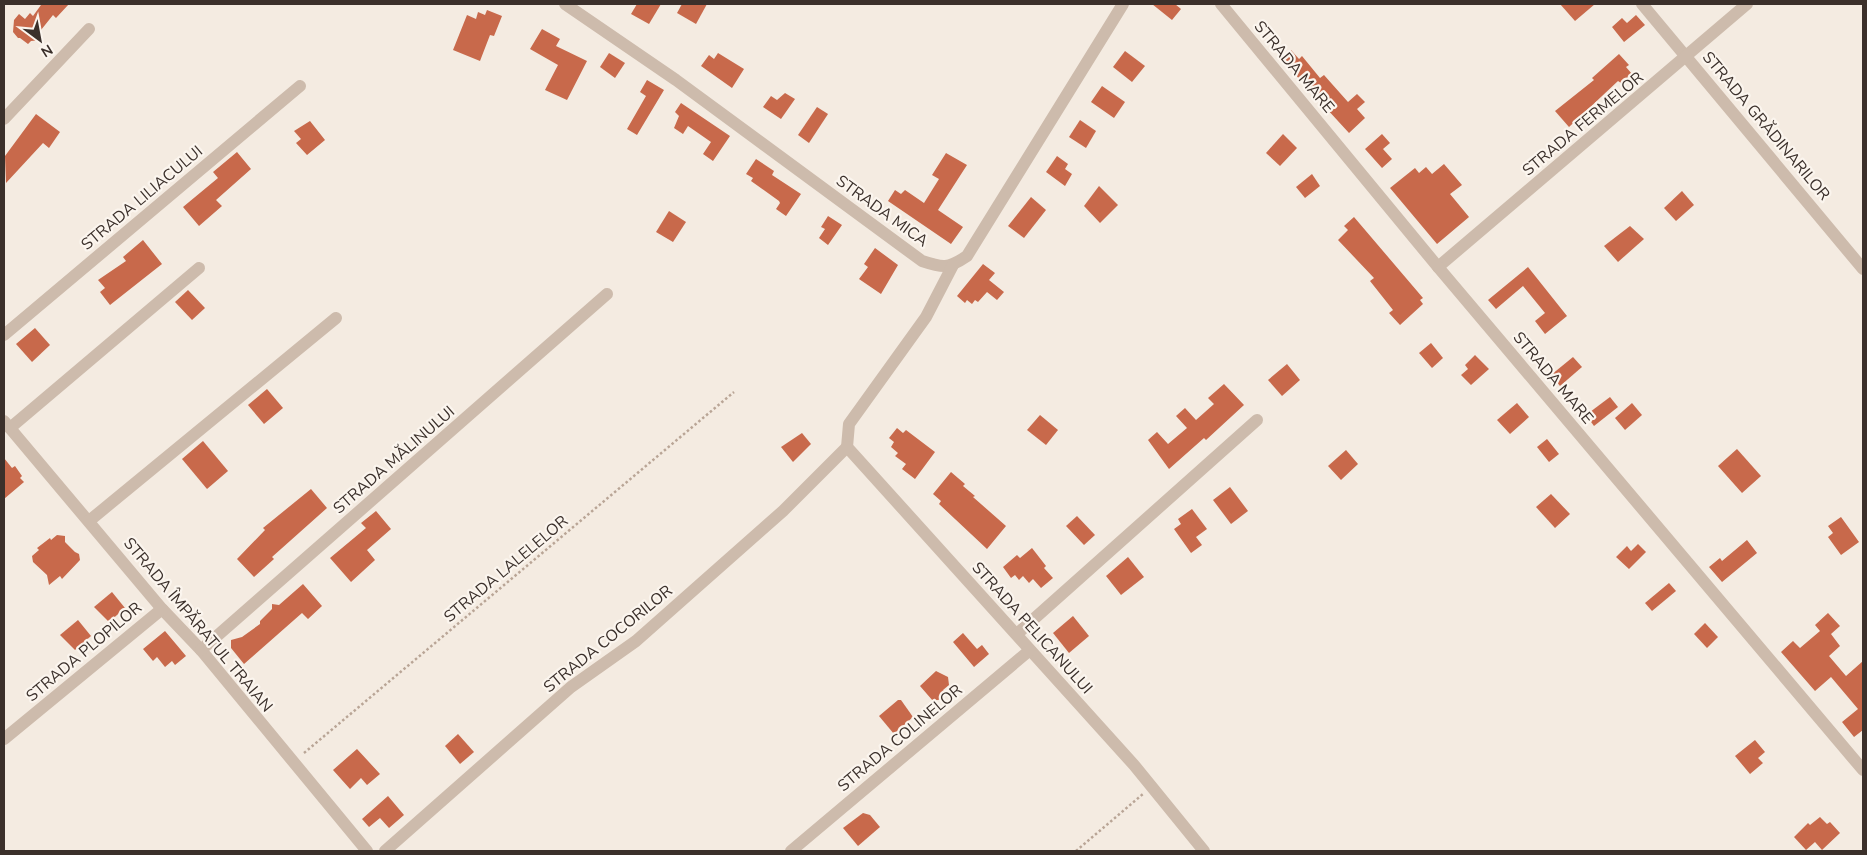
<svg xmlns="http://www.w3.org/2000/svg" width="1867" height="855" font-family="'Nunito Sans',sans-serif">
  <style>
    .building { fill: #c8694b }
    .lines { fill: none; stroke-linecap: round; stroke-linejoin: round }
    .path { stroke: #b9a596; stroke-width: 2.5; stroke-dasharray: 2.5 2.5; stroke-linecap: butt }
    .minor { stroke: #cdbbac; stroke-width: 12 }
    .tertiary { stroke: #cdbbac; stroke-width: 12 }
    .labels { text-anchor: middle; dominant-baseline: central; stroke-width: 4.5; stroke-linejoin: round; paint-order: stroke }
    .street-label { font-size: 16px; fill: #3b302b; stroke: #fbf5ee }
  </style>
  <rect width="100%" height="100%" fill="#f4ebe1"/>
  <g class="building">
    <polygon points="40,4 69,4 56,18 53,15 41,30 42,40 31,41 28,44 20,38 18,38 13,32 14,20 19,14 25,19 30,13 33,16 41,5"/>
    <polygon points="637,4 661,4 649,24 631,14"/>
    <polygon points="682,4 707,4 696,24 677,13"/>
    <polygon points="1152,4 1175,4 1181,9 1172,20"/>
    <polygon points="1560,4 1595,4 1575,21"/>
    <polygon points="487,10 502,16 494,36 490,35 480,61 453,50 467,15 476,19 478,12 485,15"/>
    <polygon points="1636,15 1645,25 1624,42 1612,27 1622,18 1627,23"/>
    <polygon points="542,29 560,39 556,46 587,61 567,100 545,90 558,65 530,49"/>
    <polygon points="1291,50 1299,59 1302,56 1320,78 1324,75 1348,102 1357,94 1365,102 1357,109 1365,118 1349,133 1281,59"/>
    <polygon points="1125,51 1145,66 1132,82 1113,67"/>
    <polygon points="609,53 625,63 615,78 600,67"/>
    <polygon points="718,53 744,69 732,88 701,66 709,55 714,59"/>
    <polygon points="1619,54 1629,65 1626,67 1632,74 1621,83 1618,81 1569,127 1555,111 1594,80 1592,78"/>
    <polygon points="647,80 664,90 637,135 627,129 646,96 640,92"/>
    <polygon points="1102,86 1125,102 1114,118 1091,102"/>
    <polygon points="785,93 795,99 781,119 763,107 771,96 777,100"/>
    <polygon points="681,103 730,136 713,161 703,154 711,142 688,126 683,134 674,128 679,116 675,112"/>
    <polygon points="817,107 828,114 809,143 798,135"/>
    <polygon points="36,114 60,132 49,148 43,143 6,183 5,156"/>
    <polygon points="1080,120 1096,131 1086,148 1069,137"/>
    <polygon points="310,121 325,140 307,155 296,143 301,139 294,131"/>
    <polygon points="1283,134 1297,148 1280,166 1266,153"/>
    <polygon points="1382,134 1390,143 1383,149 1392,159 1382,168 1365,149"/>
    <polygon points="237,152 251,169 216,200 222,206 199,226 183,207 218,178 213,172"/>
    <polygon points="946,153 967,165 938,210 963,227 951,244 888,201 895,190 901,194 905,190 924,203 939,179 932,175"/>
    <polygon points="1057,156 1068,164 1065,169 1072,174 1065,186 1046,172"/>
    <polygon points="756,159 774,171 772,175 801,194 786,216 776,209 780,203 779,201 751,181 753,178 746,174"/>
    <polygon points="1444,164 1462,185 1450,194 1469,217 1437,244 1390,188 1415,168 1419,173 1426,167 1432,174"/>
    <polygon points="1312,174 1320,186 1305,198 1296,187"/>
    <polygon points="1099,186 1118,205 1100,223 1084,206"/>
    <polygon points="1682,191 1694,205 1676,221 1664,208"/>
    <polygon points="1031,197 1046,210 1024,238 1008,226"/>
    <polygon points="669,211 686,222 673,242 656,232"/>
    <polygon points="828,216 842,225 828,245 819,238 825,229 821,227"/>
    <polygon points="1354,217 1423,298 1420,300 1423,304 1400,325 1389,313 1393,310 1370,281 1374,278 1338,240 1348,230 1344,226"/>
    <polygon points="1630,226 1644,239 1618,262 1604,246"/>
    <polygon points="143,240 162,264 110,305 100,292 105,288 98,280 126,261 123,257"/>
    <polygon points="875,248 898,265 881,294 859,279 868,267 864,264"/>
    <polygon points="983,264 995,273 989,280 1004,292 997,300 987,292 978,302 975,300 972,304 967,300 965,303 957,296"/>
    <polygon points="1528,267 1567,316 1545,334 1535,321 1545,313 1523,286 1496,309 1488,300"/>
    <polygon points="188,290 205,308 192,320 175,302"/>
    <polygon points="35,328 50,345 32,362 16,344"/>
    <polygon points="1431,343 1443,358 1432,368 1419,353"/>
    <polygon points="1475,355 1489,369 1471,385 1461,375 1468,369 1465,365"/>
    <polygon points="1573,357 1582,367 1560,386 1551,375"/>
    <polygon points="1287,364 1300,380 1282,396 1268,380"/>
    <polygon points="1224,384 1244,405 1206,440 1204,438 1169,469 1148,440 1157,432 1168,444 1187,428 1176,416 1185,408 1196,420 1214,404 1208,398"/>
    <polygon points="267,389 283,408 264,424 248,405"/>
    <polygon points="1610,397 1618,407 1594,426 1586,415"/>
    <polygon points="1517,403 1529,417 1510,434 1497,420"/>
    <polygon points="1632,403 1642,415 1625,430 1615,418"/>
    <polygon points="1040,415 1058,430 1046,445 1027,430"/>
    <polygon points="897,428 903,433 906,430 935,452 915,479 902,469 906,464 895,456 898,453 891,447 894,442 889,438"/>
    <polygon points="802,433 811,444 793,462 781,447"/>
    <polygon points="1547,439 1559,454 1549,462 1537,447"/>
    <polygon points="203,441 228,471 207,489 182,459"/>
    <polygon points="1737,449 1761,476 1742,493 1718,466"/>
    <polygon points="1346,450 1358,464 1341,480 1328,466"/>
    <polygon points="4,458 12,468 15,466 22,476 20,478 24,482 4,499"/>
    <polygon points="951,472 965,484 963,486 975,496 973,497 1006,526 987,549 939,504 941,501 933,494"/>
    <polygon points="1230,487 1248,511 1231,524 1213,500"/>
    <polygon points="311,489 327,508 272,557 274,559 254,577 237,559 265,530 263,528"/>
    <polygon points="1551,494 1570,514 1555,528 1536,507"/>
    <polygon points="1192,509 1207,529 1196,537 1202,545 1191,553 1174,529 1181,524 1178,519"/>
    <polygon points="376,511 391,529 367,550 375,560 351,582 330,558 366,528 361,523"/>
    <polygon points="1077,516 1095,535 1084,545 1066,526"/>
    <polygon points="1841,517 1859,542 1841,555 1828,537 1833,533 1828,526"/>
    <polygon points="57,535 65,536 65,542 75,552 79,554 80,560 62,579 60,576 49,585 47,575 33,562 32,556 39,550 37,548 50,538 51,540"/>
    <polygon points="1747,540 1757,553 1722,582 1709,567 1720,558 1722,561"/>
    <polygon points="1638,544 1646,552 1629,569 1616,557 1627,546 1631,551"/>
    <polygon points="1032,548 1046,566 1044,568 1053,578 1041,588 1033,579 1029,583 1023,576 1019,580 1015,575 1011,578 1003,567 1017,555 1020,558"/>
    <polygon points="1128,557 1144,577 1121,595 1106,576"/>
    <polygon points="1669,583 1676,591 1652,611 1645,603"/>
    <polygon points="303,584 322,606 308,619 302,613 244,664 231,648 231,640 242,637 260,624 260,621 272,609 272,604 279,605"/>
    <polygon points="112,592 125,608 109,622 94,607"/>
    <polygon points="1828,613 1840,626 1831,634 1840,646 1829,656 1846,676 1863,661 1863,730 1854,737 1842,722 1858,709 1831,677 1815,691 1781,652 1793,641 1800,648 1820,631 1815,625"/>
    <polygon points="1073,616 1089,636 1069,653 1053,633"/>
    <polygon points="78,620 91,636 75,650 60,635"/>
    <polygon points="1705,623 1718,637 1707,648 1694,634"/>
    <polygon points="165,631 186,656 175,665 172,661 165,667 157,657 153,661 143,649"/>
    <polygon points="963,633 977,649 982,645 989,654 974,667 953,642"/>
    <polygon points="936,671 948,677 949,685 943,690 945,692 942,699 933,701 920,686"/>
    <polygon points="898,700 901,700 913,717 894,734 879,716"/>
    <polygon points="458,734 474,752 460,764 445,746"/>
    <polygon points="1755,740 1765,752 1758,758 1763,763 1750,774 1735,756"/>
    <polygon points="357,749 380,774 367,785 361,778 350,789 333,770"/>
    <polygon points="388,796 404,815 389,828 380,818 369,827 362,819"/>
    <polygon points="863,813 870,815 880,827 858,846 843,828"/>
    <polygon points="1820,817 1827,824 1830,822 1840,833 1822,850 1815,842 1806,850 1794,837 1808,823 1810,825"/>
  </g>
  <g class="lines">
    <g class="path">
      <polyline points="304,753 734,392"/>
      <polyline points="1076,851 1143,794"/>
    </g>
    <g class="minor">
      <path d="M565,4L676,80L922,261C943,268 948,269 967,256L1123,4"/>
      <polyline points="1642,4 1863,269"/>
      <polyline points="4,119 89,29"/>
      <polyline points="953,265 926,317 849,424 847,447 1134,765 1204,851"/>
      <polyline points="1438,267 1747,4"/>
      <polyline points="4,335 300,86"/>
      <polyline points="4,421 162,609 201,650 367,851"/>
      <polyline points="10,428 199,268"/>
      <polyline points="89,521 336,318"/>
      <polyline points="1017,634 1257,420"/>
      <polyline points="201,650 607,294"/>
      <polyline points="4,739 162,609"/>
      <polyline points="385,851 571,687 636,641 783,511 847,447"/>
      <polyline points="791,851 1030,650"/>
    </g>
    <polyline class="tertiary" points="1221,4 1438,267 1863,770"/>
  </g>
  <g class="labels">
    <g class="street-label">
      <text transform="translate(1294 67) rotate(50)">STRADA MARE</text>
      <text transform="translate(1583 124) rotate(-40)">STRADA FERMELOR</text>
      <text transform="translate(1766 126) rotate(50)">STRADA GRĂDINARILOR</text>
      <text transform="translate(142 198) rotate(-40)">STRADA LILIACULUI</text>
      <text transform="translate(882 211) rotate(36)">STRADA MICA</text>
      <text transform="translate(1553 378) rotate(50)">STRADA MARE</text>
      <text transform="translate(394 460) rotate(-41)">STRADA MĂLINULUI</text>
      <text transform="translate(506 569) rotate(-40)">STRADA LALELELOR</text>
      <text transform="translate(198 625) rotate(50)">STRADA ÎMPĂRATUL TRAIAN</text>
      <text transform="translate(1032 628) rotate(48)">STRADA PELICANULUI</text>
      <text transform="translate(608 639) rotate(-39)">STRADA COCORILOR</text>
      <text transform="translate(84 652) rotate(-40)">STRADA PLOPILOR</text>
      <text transform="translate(900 738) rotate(-40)">STRADA COLINELOR</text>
    </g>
  </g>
  <rect width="1867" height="855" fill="none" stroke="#3b302b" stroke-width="10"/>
  <g transform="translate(40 40) rotate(148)" stroke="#fbf5ee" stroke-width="4" paint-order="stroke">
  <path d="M0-4L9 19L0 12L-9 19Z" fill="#3b302b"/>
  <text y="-8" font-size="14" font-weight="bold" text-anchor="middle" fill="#3b302b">N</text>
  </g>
</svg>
